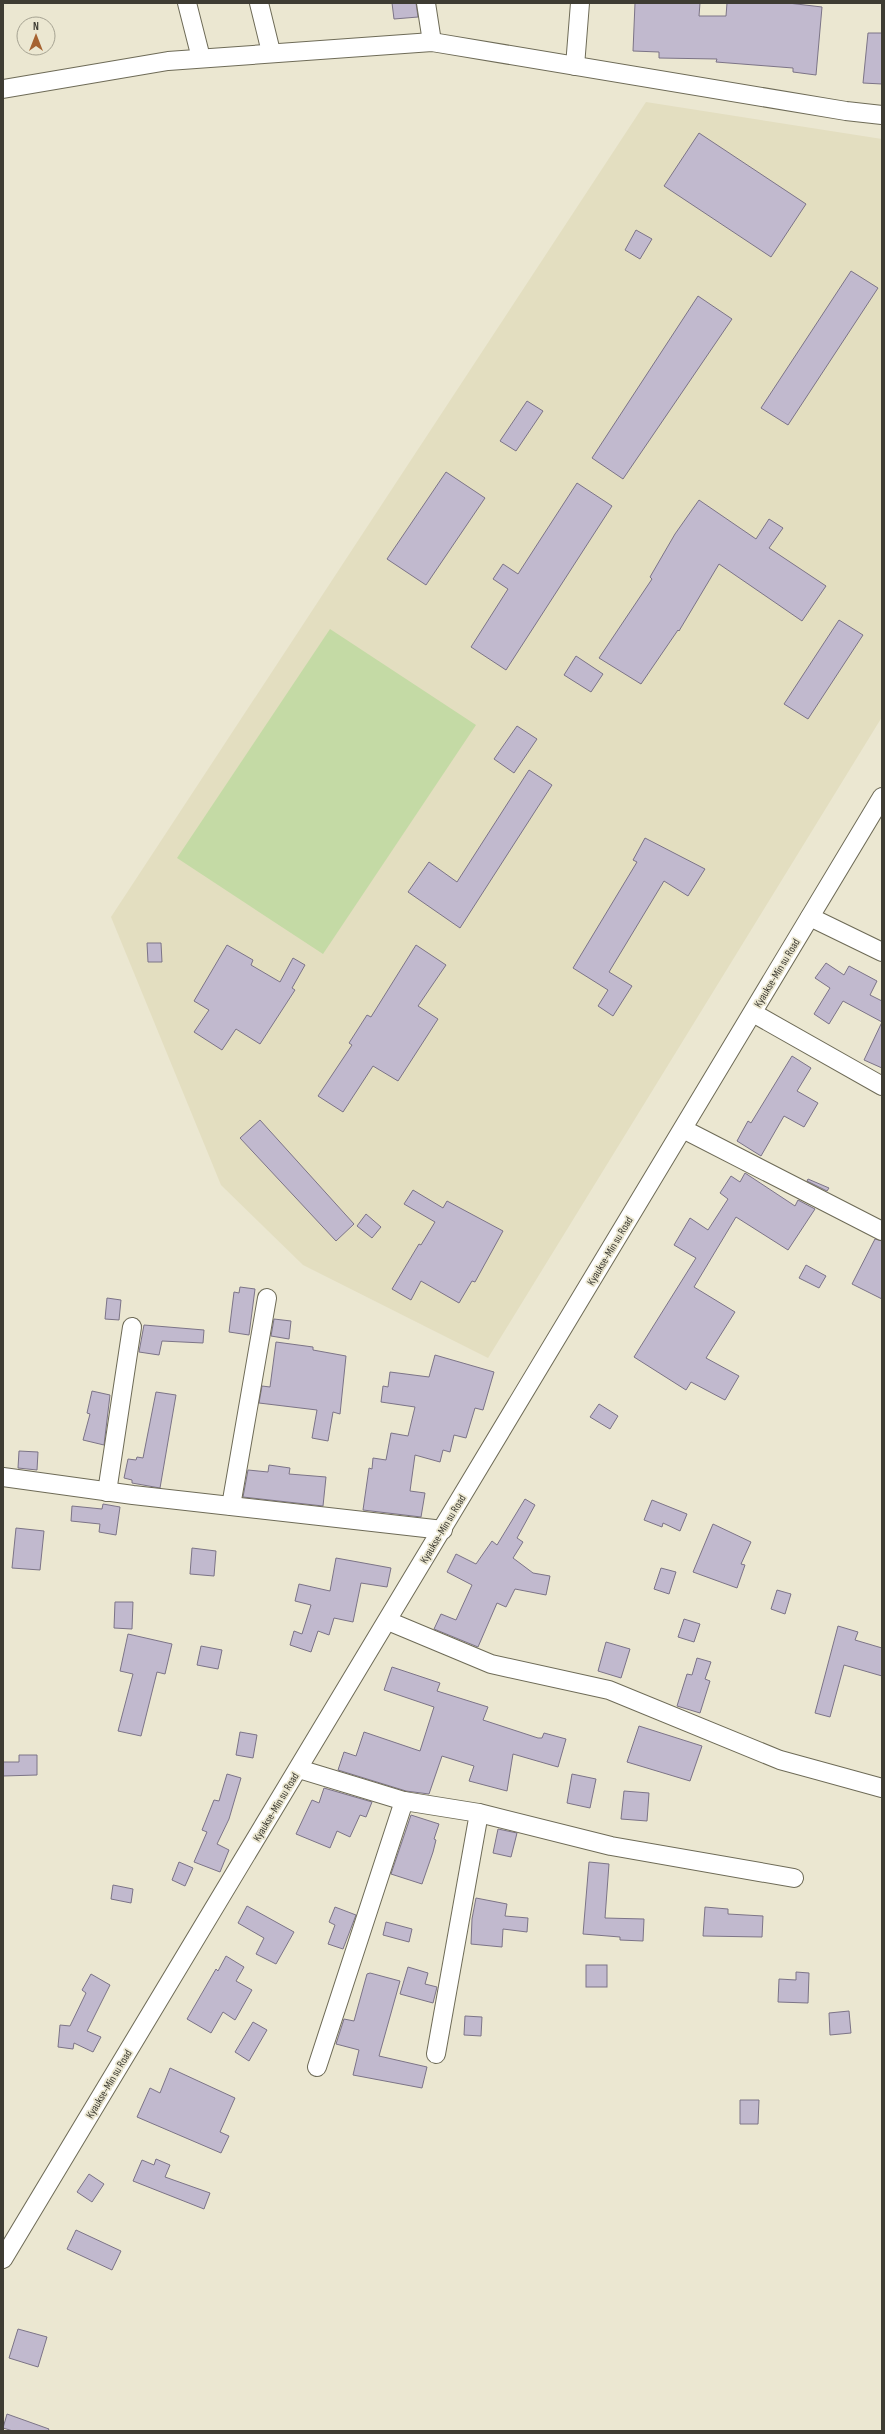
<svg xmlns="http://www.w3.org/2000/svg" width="885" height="2434" font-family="'Sofia Sans Condensed',sans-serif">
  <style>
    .built { fill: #e3dec0 }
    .green { fill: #c4daa5 }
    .building { fill: #c1b9ce; stroke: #7c7487 }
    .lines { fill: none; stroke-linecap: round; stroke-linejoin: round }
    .minor-casing { stroke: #6e6b57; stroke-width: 20 }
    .minor { stroke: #fff; stroke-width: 18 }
    .labels { text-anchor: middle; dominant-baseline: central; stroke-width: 3.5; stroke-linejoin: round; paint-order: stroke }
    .street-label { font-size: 11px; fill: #3e3c33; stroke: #ebe7d1 }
  </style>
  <rect width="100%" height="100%" fill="#ebe7d1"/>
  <polygon class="built" points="646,102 882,139 882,717 488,1358 303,1265 221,1185 111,917"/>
  <polygon class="green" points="330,629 476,725 323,954 177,858"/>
  <g class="building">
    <polygon points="392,3 416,3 418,17 394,19"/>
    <polygon points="635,3 700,3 699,16 726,16 727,3 788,3 822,7 816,75 793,72 793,68 716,62 717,59 659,58 659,52 633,51"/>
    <polygon points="868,33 882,33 882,84 863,83"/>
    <polygon points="699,133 806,204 771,257 664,186"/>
    <polygon points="636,230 652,239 640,259 625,250"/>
    <polygon points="851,271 878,288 788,425 761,408"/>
    <polygon points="698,296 732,319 623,479 592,458"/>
    <polygon points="527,401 543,411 516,451 500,441"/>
    <polygon points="446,472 485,498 426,585 387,559"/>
    <polygon points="577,483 612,506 506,670 471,647 508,589 493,579 503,564 518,574"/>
    <polygon points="699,500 756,539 769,519 783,528 769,548 826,586 802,621 719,564 679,631 678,630 641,684 599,658 652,579 650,577 675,534"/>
    <polygon points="839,620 863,635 808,719 784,704"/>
    <polygon points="576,656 603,674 591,692 564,675"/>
    <polygon points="517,726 537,739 514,773 494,759"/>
    <polygon points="529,770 552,785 460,928 408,892 429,862 457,882"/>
    <polygon points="645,838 705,869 688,896 664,881 609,972 632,986 613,1016 598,1006 608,990 573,968 637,862 633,860"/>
    <polygon points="147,943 161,943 162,962 148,962"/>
    <polygon points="227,945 253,960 251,965 280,982 293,958 305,965 292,988 295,990 260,1044 236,1029 222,1050 194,1032 209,1010 194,1001"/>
    <polygon points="416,945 446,965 418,1006 438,1019 398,1081 373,1066 343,1112 318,1096 352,1045 349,1043 367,1015 371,1017"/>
    <polygon points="826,963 844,975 849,966 877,981 870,995 882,1001 882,1022 843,1001 829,1024 814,1014 830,988 815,978"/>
    <polygon points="882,1022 882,1068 864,1060"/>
    <polygon points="792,1056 811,1068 797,1091 818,1103 804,1127 784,1116 761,1156 737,1141 748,1121 751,1123"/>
    <polygon points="260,1120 354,1224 336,1241 240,1138"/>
    <polygon points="745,1173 795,1206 798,1200 815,1209 788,1250 736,1217 694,1287 735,1312 706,1358 739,1376 725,1400 691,1382 686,1390 634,1357 696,1258 674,1245 690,1218 708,1230 728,1199 720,1193 731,1176 740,1182"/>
    <polygon points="808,1179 829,1188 827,1191 807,1181"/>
    <polygon points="413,1190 443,1208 447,1201 503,1231 475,1282 472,1281 459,1303 421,1281 411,1300 392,1289 419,1244 421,1245 435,1222 404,1204"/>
    <polygon points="366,1214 381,1227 372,1238 357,1226"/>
    <polygon points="875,1239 882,1241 882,1299 852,1284"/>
    <polygon points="806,1265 826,1276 819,1288 799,1278"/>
    <polygon points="240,1287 255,1289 249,1335 229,1332 234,1292 239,1293"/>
    <polygon points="107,1298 121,1300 119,1320 105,1319"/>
    <polygon points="274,1319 291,1321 289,1339 271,1336"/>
    <polygon points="144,1325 204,1330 203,1343 162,1341 159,1355 139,1352"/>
    <polygon points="276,1342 313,1347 313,1350 346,1356 340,1414 333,1412 328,1441 312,1438 317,1410 259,1403 262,1386 270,1387"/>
    <polygon points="435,1355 494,1372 483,1410 475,1408 466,1438 454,1435 450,1452 443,1450 440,1462 415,1455 410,1491 425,1493 421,1517 363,1510 369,1468 372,1469 373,1458 386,1460 391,1433 408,1436 415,1407 381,1402 383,1386 388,1387 390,1372 429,1377"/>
    <polygon points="92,1391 110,1395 104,1445 83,1440 90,1414 87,1413"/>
    <polygon points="156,1392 176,1395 160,1488 132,1483 132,1480 124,1478 128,1459 136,1460 137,1457 143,1458"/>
    <polygon points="599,1404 618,1416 610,1429 590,1417"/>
    <polygon points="19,1451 38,1452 37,1470 18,1468"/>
    <polygon points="269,1465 290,1468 289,1474 326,1477 323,1506 243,1497 248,1470 268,1472"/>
    <polygon points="525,1499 535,1505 517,1538 523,1542 513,1558 533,1573 550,1576 546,1595 515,1589 506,1607 497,1603 478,1647 434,1629 441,1614 456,1620 472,1585 447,1572 456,1554 476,1564 492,1541 497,1545"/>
    <polygon points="652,1500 687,1514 680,1531 663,1523 662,1527 644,1520"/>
    <polygon points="103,1504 120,1507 116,1535 99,1532 100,1524 71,1521 72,1506 102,1509"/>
    <polygon points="713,1524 751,1542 741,1564 745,1565 737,1588 693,1572"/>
    <polygon points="16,1528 44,1531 40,1570 12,1568"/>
    <polygon points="192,1548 216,1551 214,1576 190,1574"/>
    <polygon points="336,1558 391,1568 387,1587 361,1583 353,1622 334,1618 329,1635 318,1631 311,1652 290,1645 294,1631 302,1634 311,1605 295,1601 299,1584 330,1591"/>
    <polygon points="661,1568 676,1572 669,1594 654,1589"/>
    <polygon points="777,1590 791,1594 785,1614 771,1609"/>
    <polygon points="115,1602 133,1602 132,1629 114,1628"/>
    <polygon points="684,1619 700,1624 694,1642 678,1637"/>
    <polygon points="838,1626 858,1632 855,1640 882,1648 882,1676 844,1665 830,1717 815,1713"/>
    <polygon points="128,1634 172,1644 165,1674 157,1672 141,1736 118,1731 133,1674 120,1671"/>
    <polygon points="606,1642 630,1649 621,1678 598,1671"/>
    <polygon points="201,1646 222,1650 218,1669 197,1665"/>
    <polygon points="697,1658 711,1662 705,1679 710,1681 700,1713 677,1706 687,1674 692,1675"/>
    <polygon points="392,1667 440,1683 437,1691 488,1707 483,1720 538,1738 542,1738 544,1733 566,1739 558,1767 513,1754 507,1791 469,1781 474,1766 442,1756 429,1794 406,1791 338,1770 344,1752 356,1756 364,1732 420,1751 434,1707 384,1690"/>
    <polygon points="639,1726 702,1746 690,1781 627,1762"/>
    <polygon points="240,1732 257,1735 253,1758 236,1755"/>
    <polygon points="19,1755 37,1755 37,1775 3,1776 3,1762 19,1762"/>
    <polygon points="227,1774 241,1778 229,1819 217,1844 229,1850 220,1872 194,1862 207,1832 202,1830 214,1800 219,1801"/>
    <polygon points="572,1774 596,1779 590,1808 567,1803"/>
    <polygon points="324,1788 372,1802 366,1817 360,1815 350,1837 337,1831 330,1848 296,1834 312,1800 319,1803"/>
    <polygon points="624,1791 649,1793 647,1821 621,1819"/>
    <polygon points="411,1815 439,1824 434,1839 436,1840 433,1852 422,1884 391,1874"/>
    <polygon points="498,1829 517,1833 511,1857 493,1853"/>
    <polygon points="179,1862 193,1868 185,1886 172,1880"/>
    <polygon points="589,1862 609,1864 605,1918 644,1919 643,1941 620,1940 620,1937 583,1934"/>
    <polygon points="113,1885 133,1889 131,1903 111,1899"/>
    <polygon points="476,1898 507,1904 505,1916 528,1918 527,1932 503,1929 502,1947 471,1944 472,1919"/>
    <polygon points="247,1906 294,1932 276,1964 256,1954 264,1938 238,1923"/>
    <polygon points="335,1907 356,1915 343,1949 328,1944 335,1925 329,1922"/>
    <polygon points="705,1907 728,1909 728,1914 763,1916 762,1937 703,1936"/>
    <polygon points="386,1922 412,1929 409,1942 383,1935"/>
    <polygon points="226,1956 244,1967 236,1981 252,1990 235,2020 223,2012 211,2033 187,2019 216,1969 218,1971"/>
    <rect x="586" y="1965" width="21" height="22"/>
    <polygon points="408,1967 428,1973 425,1984 437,1987 433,2003 400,1994"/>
    <polygon points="796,1972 809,1973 808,2003 778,2002 779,1979 796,1980"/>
    <polygon points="370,1973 400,1981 379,2056 427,2067 422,2088 353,2075 359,2050 336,2044 344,2019 354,2021 367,1974"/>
    <polygon points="91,1974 110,1985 87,2031 101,2037 93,2052 74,2043 73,2049 58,2047 60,2025 70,2026 86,1993 82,1990"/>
    <polygon points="849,2011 851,2033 830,2035 829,2013"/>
    <polygon points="465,2016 482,2017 481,2036 464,2035"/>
    <polygon points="253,2022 267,2030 249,2061 235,2052"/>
    <polygon points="170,2068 235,2098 220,2132 229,2136 221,2153 137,2117 150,2088 160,2093"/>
    <polygon points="740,2100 759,2100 758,2124 740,2124"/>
    <polygon points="156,2159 170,2165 165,2177 210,2193 204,2209 133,2181 142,2160 154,2165"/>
    <polygon points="89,2174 104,2184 92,2202 77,2192"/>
    <polygon points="76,2230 121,2251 112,2270 67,2249"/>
    <polygon points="18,2329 47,2337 38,2367 9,2358"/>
    <polygon points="7,2414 49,2429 48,2431 13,2431 3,2428"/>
  </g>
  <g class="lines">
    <g class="minor-casing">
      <g id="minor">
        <polyline points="187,3 201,58"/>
        <polyline points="259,3 271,52"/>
        <polyline points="426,3 432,42"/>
        <polyline points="575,66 580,3"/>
        <polyline points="3,89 168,61 432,42 846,111 882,115"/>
        <polyline points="810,917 882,952"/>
        <polyline points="753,1013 882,1086"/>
        <polyline points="683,1129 882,1231"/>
        <polyline points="3,1477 133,1495 443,1530"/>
        <polyline points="107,1492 132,1327"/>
        <polyline points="231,1506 267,1298"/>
        <polyline points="388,1621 491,1664 609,1690 780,1760 882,1788"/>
        <polyline points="299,1769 404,1801 479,1813 611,1846 794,1878"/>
        <polyline points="436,2054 479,1813"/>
        <polyline points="317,2067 404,1801"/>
        <polyline points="3,2259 882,797"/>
      </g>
    </g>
    <use href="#minor" class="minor"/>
  </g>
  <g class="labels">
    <g class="street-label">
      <text transform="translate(777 973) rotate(-59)">Kyaukse-Min su Road</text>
      <text transform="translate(610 1251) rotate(-59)">Kyaukse-Min su Road</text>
      <text transform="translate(443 1529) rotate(-59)">Kyaukse-Min su Road</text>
      <text transform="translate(276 1807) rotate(-59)">Kyaukse-Min su Road</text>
      <text transform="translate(109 2084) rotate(-59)">Kyaukse-Min su Road</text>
    </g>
  </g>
  <rect width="885" height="2434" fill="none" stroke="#3e3c33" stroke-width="8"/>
  <g transform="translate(36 36)"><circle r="19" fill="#ebe7d1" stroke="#a6a392"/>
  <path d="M0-3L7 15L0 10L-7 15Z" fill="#a66331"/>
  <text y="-6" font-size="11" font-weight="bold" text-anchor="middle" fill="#3e3c33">N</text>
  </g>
</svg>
